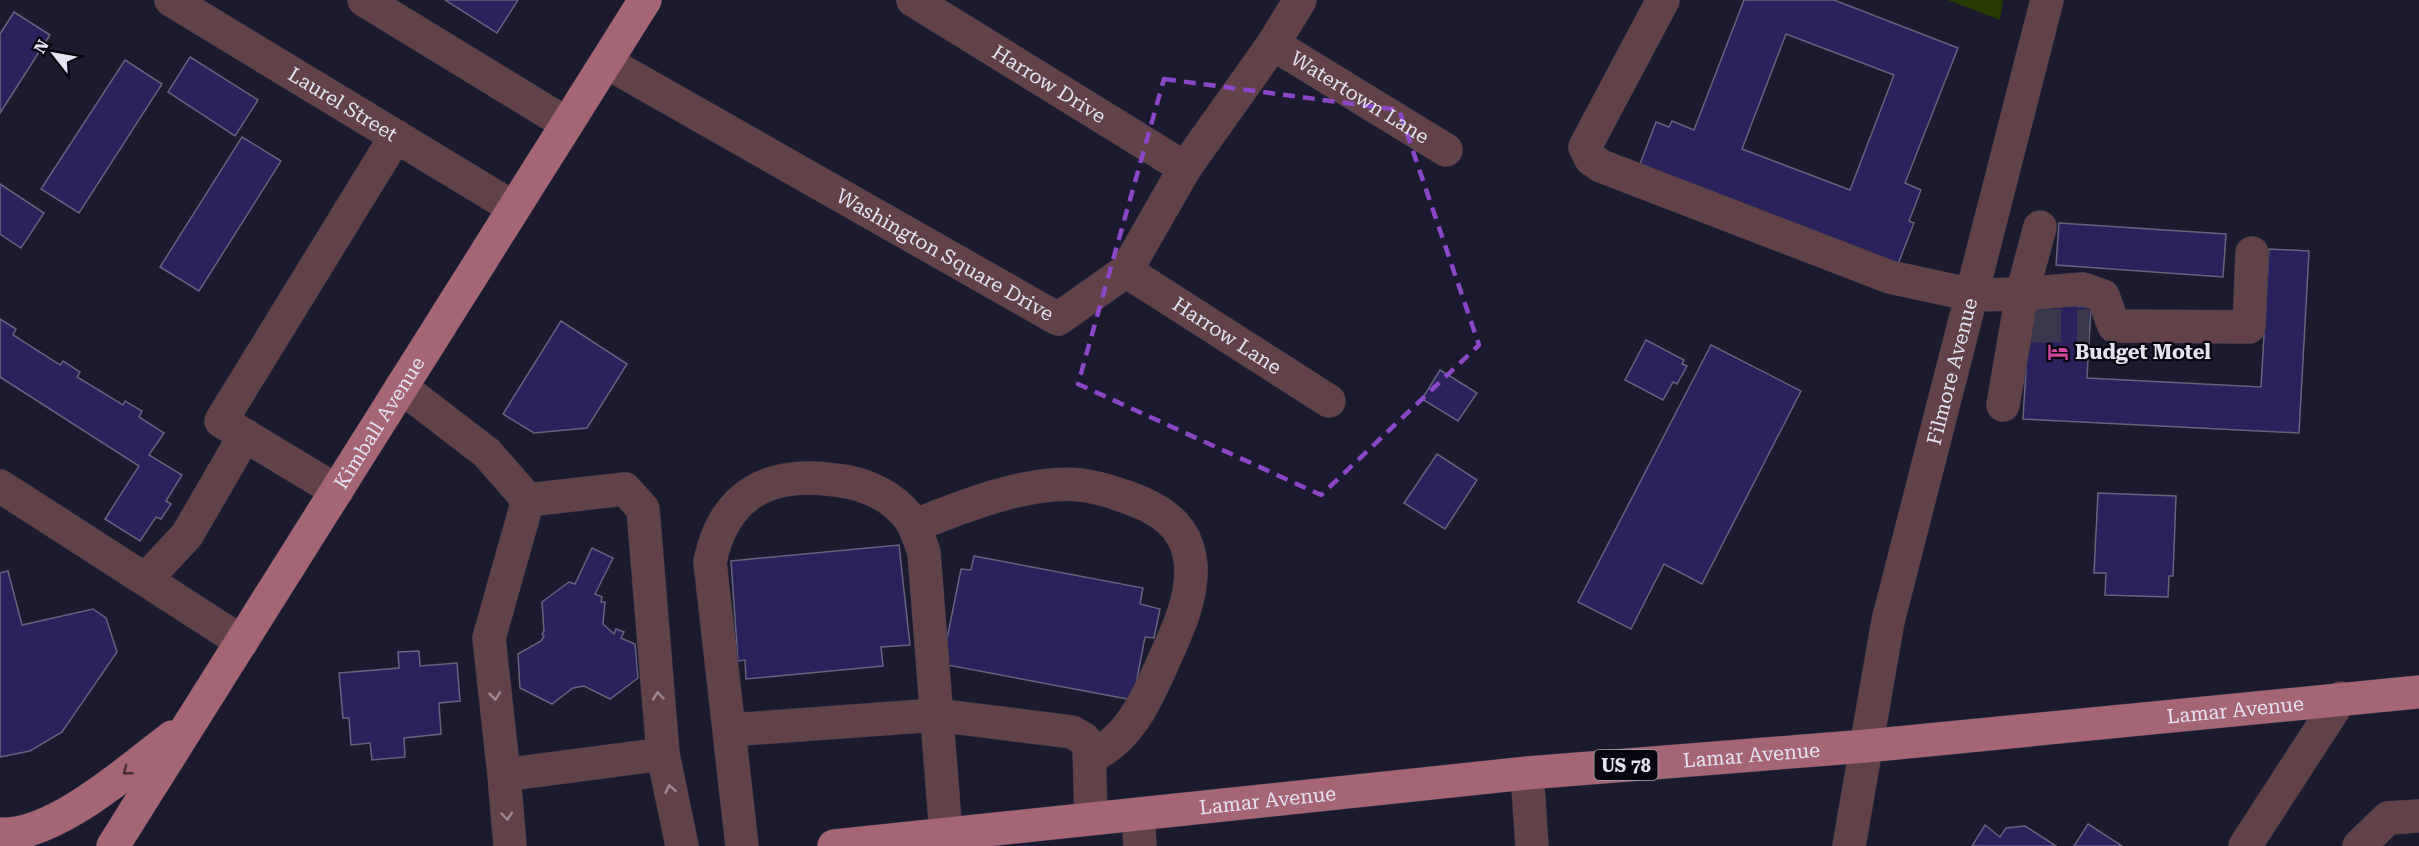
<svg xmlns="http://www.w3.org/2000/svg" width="2419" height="846" font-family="'Roboto Serif',serif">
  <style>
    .green { fill: #263c00 }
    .building { fill: #2b215d; stroke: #65647e; stroke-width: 1.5; fill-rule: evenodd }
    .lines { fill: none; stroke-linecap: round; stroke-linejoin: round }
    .minor-tunnel { stroke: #39384c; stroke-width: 33; stroke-dasharray: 33 16; stroke-linecap: butt }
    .minor-casing { stroke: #37364a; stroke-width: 34 }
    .major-casing { stroke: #37364a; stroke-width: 34 }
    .minor { stroke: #624249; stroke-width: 33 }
    .major { stroke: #a66575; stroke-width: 33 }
    .oneway { stroke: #9c8a95 }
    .oneway2 { stroke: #472c38 }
    .marked { fill: none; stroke: #8b47c7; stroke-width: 4.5; stroke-dasharray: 12 8; stroke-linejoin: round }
    .labels { text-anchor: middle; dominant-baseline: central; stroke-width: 4.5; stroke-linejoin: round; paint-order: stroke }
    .shield { fill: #07060f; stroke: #a1a1ae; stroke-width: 1.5 }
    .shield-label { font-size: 18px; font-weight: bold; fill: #e3e3f2 }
    .street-label { font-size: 20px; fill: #e3e3f2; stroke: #07060f }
    .poi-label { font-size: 20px; font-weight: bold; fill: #e3e3f2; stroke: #07060f; text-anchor: start }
  </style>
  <rect width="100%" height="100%" fill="#1b1a2f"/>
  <polygon class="green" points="1948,0 2003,0 2000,20"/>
  <g class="building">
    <polygon points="445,0 518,0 497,33"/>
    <path d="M1744,0H1834L1958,48L1905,183L1921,190L1909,221L1914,223L1898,264L1640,164L1656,122L1669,127L1672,121L1694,130ZM1786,34L1894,75L1850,190L1742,149Z"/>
    <polygon points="14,12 50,35 0,113 0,34"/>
    <polygon points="190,57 258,100 235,136 168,92"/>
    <polygon points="125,60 162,84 79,213 41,189"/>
    <polygon points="242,137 281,161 199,291 160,267"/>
    <polygon points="0,184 44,213 21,248 0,234"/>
    <polygon points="2059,223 2226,234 2223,277 2056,265"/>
    <polygon points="2269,249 2309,251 2299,433 2023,419 2030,304 2091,307 2087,378 2261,387"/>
    <polygon points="0,319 16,329 13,335 60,365 63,361 80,372 77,377 123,405 125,401 142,411 139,417 164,433 149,455 182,475 166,501 171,504 161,519 156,517 140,541 105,519 139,466 0,377"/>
    <polygon points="561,321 627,364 587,428 534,433 503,414"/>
    <polygon points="1646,340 1684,360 1682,364 1687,366 1677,384 1673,382 1663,400 1625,380"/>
    <polygon points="1711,345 1801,391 1702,584 1664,564 1631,629 1578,602"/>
    <polygon points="1440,370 1477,393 1458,421 1422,399"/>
    <polygon points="1437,454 1477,480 1445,529 1404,503"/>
    <polygon points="2098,493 2176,496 2173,576 2169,576 2168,597 2105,595 2106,573 2094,573"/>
    <polygon points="899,545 910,645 881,647 883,666 746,679 745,660 738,661 731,561"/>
    <polygon points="592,548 613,558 595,594 602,597 601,602 605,602 603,624 614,634 616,629 624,632 621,638 635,644 638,678 610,699 584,686 573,688 552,704 520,688 518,654 541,641 544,636 542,634 544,631 542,602 569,582 575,584"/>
    <polygon points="974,556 1143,588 1140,604 1160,609 1154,638 1145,637 1133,700 942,664 961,569 971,570"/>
    <polygon points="8,571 22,625 93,609 106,618 117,652 62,732 30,751 0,757 0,573"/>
    <polygon points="419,651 420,666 457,663 460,701 439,703 441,734 404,738 405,757 372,760 370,743 351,745 349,718 343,718 339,673 399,668 398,652"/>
    <polygon points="2088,824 2122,846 2074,846"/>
    <polygon points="1985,825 2000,837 2006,828 2025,826 2056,846 1972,846"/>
  </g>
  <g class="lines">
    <polyline class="minor-tunnel" points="2028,326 2089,326"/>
    <g class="minor-casing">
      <g id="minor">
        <path id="s1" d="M171,0L514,208"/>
        <polyline points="364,0 567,124"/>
        <path id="s2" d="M913,0L1185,168"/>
        <polyline points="1663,0 1585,147 1591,159 1601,166 1890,277 1973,295 2022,294 2083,289 2103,296 2114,326 2249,327 2252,253"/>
        <path id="s3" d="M1273,44L1446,150"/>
        <path id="s4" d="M606,62L1058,319L1126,271L1185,168L1273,44L1300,0"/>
        <path id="s5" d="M1126,271L1329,401"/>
        <polyline points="401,387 487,453 528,500"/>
        <polyline points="2003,405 2022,294 2040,227"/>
        <polyline points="0,486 242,642"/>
        <polyline points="337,491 221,421 396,136"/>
        <path d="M914,526C960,507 1031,479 1081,485C1102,488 1123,495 1142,503C1171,516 1189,534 1191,567C1192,603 1175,635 1161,667C1145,703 1128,740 1090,757"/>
        <polyline points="146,579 187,535 245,435"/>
        <polyline points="730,730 936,715 1072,732 1084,739 1089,746 1091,819"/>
        <polyline points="1527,773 1532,846"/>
        <polyline points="504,775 489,638 528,500 625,489 643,509 663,754"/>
        <polyline points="1138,814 1140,846"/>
        <polyline points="510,846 504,775 663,754 682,846"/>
        <path d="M742,846L710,562C724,493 770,471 835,480C864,483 892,495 910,519C917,530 920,541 924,553L946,834"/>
        <path id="s6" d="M1849,846L1888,621L2047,0"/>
        <polyline points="2245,846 2341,698"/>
        <polyline points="2359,846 2388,818 2419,816"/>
      </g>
    </g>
    <g class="major-casing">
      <g id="major">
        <path d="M0,834C54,837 130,769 172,737"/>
        <path id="s7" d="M113,846L645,0"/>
        <path id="s8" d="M834,846L1527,773L1866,746L2419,692"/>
      </g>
    </g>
    <use href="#minor" class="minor"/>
    <use href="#major" class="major"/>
  </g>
  <defs><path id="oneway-chevron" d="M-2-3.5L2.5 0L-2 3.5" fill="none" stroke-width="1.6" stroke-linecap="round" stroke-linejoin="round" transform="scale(1.5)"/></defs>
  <g class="oneway">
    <use href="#oneway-chevron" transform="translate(495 696) rotate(84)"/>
    <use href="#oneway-chevron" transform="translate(658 696) rotate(-95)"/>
    <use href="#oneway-chevron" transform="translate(670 789) rotate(-102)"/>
    <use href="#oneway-chevron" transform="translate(507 816) rotate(85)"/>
  </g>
  <use class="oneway2" href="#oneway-chevron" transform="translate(127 771) rotate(142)"/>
  <path class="marked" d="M1164,79L1399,110L1479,345L1321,495L1078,384Z"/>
  <defs>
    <g id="hotel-bare" transform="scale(1.62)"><path d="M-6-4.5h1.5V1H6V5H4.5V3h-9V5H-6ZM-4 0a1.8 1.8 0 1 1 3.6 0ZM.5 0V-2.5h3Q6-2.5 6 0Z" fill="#d1479c" stroke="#07060f" stroke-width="2.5" paint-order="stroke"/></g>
  </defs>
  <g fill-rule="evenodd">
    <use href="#hotel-bare" x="2058" y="352"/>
  </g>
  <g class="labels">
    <rect class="shield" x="1594.5" y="750" width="63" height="30" rx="4.5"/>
    <g class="shield-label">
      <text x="1626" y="765">US 78</text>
    </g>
    <g class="street-label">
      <text stroke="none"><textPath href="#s2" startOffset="160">Harrow Drive</textPath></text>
      <text stroke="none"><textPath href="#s3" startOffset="102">Watertown Lane</textPath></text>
      <text stroke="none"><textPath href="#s1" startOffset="201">Laurel Street</textPath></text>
      <text stroke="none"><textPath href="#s4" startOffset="390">Washington Square Drive</textPath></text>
      <text stroke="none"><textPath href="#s5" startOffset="120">Harrow Lane</textPath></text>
      <text stroke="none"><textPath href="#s6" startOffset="486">Filmore Avenue</textPath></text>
      <text stroke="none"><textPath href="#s7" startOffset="500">Kimball Avenue</textPath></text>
      <text stroke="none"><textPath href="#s8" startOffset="1408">Lamar Avenue</textPath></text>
      <text stroke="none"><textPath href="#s8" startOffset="922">Lamar Avenue</textPath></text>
      <text stroke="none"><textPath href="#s8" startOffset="436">Lamar Avenue</textPath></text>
    </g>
    <g class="poi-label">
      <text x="2075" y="352">Budget Motel</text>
    </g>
  </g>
  <g transform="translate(54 54) rotate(301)" stroke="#07060f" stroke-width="4.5" paint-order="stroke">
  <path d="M0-4.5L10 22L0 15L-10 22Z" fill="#e3e3f2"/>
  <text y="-9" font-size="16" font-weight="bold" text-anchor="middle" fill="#e3e3f2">N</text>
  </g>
</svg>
